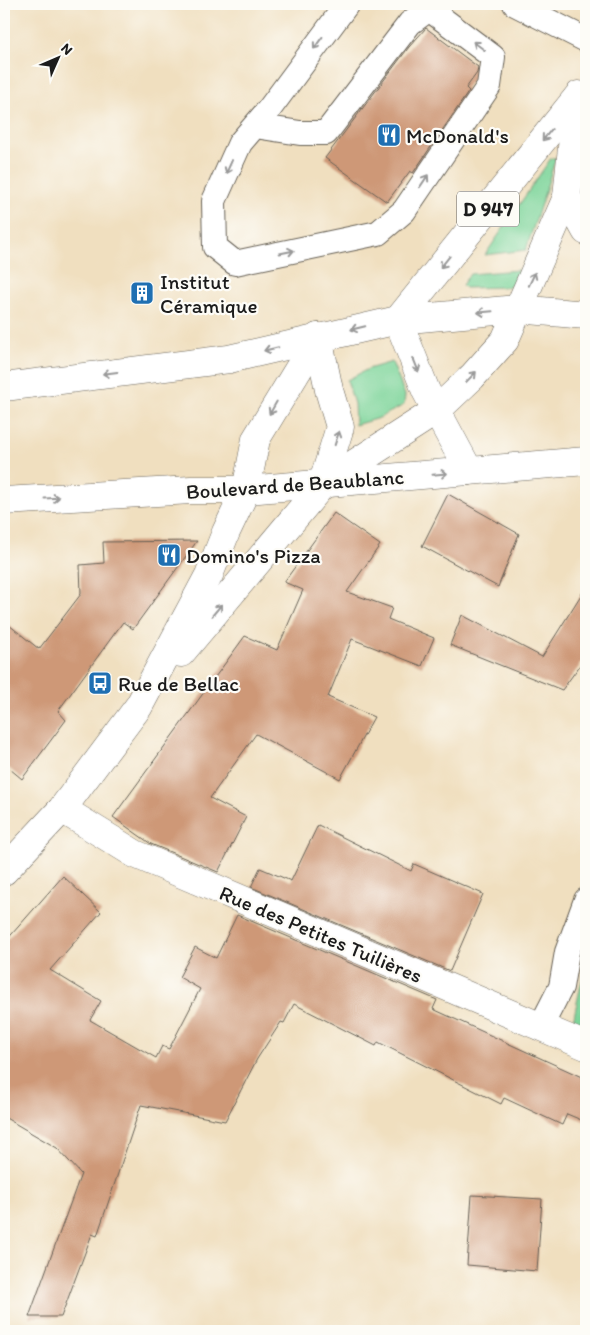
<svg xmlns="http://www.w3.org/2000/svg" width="590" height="1335" font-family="Itim,sans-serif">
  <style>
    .green { fill: #7cd499; stroke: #4c785a }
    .building { fill: #ce9877 }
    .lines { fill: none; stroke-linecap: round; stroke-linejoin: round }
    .lane-casing { stroke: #666055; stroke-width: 26 }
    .street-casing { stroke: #666055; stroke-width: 29 }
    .secondary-casing { stroke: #666055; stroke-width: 29 }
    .primary-casing { stroke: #666055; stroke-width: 29 }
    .lane { stroke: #fff; stroke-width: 24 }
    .street { stroke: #fff; stroke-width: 28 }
    .secondary { stroke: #fff; stroke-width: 28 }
    .primary { stroke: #fff; stroke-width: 28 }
    .oneway { stroke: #999 }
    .labels { text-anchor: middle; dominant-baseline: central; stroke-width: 4.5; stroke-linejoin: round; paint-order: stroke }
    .shield { fill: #fdfcf7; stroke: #605f5e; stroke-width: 1 }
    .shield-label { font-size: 20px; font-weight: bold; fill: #1c1c1c }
    .poi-label { font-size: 21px; fill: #1c1c1c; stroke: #fdfcf7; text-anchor: start }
    .street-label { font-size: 21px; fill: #1c1c1c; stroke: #fdfcf7 }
  </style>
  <rect width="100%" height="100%" fill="#fdfcf7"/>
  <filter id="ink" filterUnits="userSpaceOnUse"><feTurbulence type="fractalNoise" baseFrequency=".02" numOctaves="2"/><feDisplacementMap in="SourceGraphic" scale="10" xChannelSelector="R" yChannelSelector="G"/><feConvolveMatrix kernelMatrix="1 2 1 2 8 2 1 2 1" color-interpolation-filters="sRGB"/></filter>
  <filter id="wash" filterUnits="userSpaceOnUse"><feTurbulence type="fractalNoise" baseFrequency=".0096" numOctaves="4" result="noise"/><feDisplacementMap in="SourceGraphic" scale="20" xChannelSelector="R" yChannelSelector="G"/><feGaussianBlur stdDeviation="1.12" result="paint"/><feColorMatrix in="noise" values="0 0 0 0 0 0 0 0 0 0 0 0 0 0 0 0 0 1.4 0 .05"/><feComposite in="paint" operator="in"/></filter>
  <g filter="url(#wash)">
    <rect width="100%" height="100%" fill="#f0dfbf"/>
    <g class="green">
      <polygon points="551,158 556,158 526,250 485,255"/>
      <polygon points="518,270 516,280 510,287 465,288 462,285 470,274"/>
      <polygon points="392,362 405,395 404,405 379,418 355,425 354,404 347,380 368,369"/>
      <polygon points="586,961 586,1026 573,1021"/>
    </g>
    <g id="blocks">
      <g class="building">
        <polygon points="426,28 478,67 477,73 466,88 469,91 413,173 410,171 387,202 325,158 409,47"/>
        <polygon points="448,494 519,534 498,587 422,546"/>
        <polygon points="334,513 380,545 347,592 392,608 388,619 434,638 422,666 352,639 328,697 374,717 340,779 256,734 210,798 246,817 218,872 151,844 113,817 245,636 277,650 303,590 284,582"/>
        <polygon points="197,541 133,629 123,622 58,711 66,720 22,779 4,764 4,621 39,649 81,594 80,565 104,563 103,542"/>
        <polygon points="586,587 586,657 562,690 450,645 462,615 542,657"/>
        <polygon points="318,825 411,871 414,864 483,894 450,971 251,887 260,868 291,881"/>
        <polygon points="63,876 101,912 50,970 101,1001 90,1020 156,1058 162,1046 169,1049 200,989 179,977 195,947 216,958 237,915 437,1000 433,1009 586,1079 586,1122 567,1114 562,1125 504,1098 501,1104 378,1042 376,1046 294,1004 284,1023 281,1022 257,1059 225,1121 141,1105 97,1236 92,1234 61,1317 29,1317 81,1174 57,1148 4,1117 4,943"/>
        <polygon points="472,1195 542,1199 537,1271 467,1265"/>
      </g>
    </g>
  </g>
  <g filter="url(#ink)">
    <use href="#blocks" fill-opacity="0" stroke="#666055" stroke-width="1"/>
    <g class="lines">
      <g class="lane-casing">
        <g id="lane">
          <polyline points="515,4 586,40"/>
          <polyline points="255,126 300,133 326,133 410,23 429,9 493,57 489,86 404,211 378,233 235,263 215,247 214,201 240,143 270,108 347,4"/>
          <polyline points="540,1028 561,987 567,952 586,900"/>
        </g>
      </g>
      <g class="street-casing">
        <polyline id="street" points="62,809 135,854 586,1046"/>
      </g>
      <g class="secondary-casing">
        <g id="secondary">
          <polyline points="181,653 322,485"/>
          <polyline points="4,871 62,809 139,706 209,575 226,532 246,490"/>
        </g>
      </g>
      <g class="primary-casing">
        <g id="primary">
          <polyline points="567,197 586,231"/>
          <polyline points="398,320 579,95"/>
          <polyline points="398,320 426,391 469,471"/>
          <polyline points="318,337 329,390 340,427 322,485"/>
          <polyline points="4,387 229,359 398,320 518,309 586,315"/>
          <polyline points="326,482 436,411 472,377 505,340 567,197 577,98"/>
          <polyline points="246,490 256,439 318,337"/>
          <polyline points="4,501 191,490 246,490 586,461"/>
        </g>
      </g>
      <use href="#lane" class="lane"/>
      <use href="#street" class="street"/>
      <use href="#secondary" class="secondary"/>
      <use href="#primary" class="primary"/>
    </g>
    <defs><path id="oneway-shaft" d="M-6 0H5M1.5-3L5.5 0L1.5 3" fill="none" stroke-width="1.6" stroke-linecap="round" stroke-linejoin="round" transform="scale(1.25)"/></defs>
    <g class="oneway">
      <use href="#oneway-shaft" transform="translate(318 43) rotate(126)"/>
      <use href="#oneway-shaft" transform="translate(479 46) rotate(-143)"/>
      <use href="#oneway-shaft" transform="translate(547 135) rotate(129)"/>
      <use href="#oneway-shaft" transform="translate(229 167) rotate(114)"/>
      <use href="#oneway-shaft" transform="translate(424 181) rotate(-56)"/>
      <use href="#oneway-shaft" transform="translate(287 252) rotate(-12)"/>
      <use href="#oneway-shaft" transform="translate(445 262) rotate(129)"/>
      <use href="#oneway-shaft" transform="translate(532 279) rotate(-65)"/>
      <use href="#oneway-shaft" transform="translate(485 312) rotate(175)"/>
      <use href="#oneway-shaft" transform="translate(358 328) rotate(167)"/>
      <use href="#oneway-shaft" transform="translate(271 349) rotate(167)"/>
      <use href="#oneway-shaft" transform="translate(416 365) rotate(68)"/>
      <use href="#oneway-shaft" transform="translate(110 373) rotate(173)"/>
      <use href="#oneway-shaft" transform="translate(471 377) rotate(-46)"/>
      <use href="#oneway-shaft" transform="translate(273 408) rotate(120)"/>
      <use href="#oneway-shaft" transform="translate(337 438) rotate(-72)"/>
      <use href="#oneway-shaft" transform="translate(440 474) rotate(-5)"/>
      <use href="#oneway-shaft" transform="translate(52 498) rotate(-3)"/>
      <use href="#oneway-shaft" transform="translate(217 610) rotate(-50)"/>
    </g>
  </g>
  <defs>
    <g id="restaurant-square" transform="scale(1.25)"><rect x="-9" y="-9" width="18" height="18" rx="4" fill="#1f6fb2" stroke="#fdfcf7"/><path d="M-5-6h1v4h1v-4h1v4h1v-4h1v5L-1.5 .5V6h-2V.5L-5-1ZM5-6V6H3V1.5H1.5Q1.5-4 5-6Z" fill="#fff"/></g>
    <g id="building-square" transform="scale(1.25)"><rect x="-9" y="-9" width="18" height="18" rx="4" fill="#1f6fb2" stroke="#fdfcf7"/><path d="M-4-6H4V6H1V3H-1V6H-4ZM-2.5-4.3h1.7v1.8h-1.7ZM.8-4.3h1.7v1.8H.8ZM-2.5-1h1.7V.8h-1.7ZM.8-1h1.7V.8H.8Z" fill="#fff"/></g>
    <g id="bus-square" transform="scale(1.25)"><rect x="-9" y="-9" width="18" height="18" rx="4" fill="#1f6fb2" stroke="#fdfcf7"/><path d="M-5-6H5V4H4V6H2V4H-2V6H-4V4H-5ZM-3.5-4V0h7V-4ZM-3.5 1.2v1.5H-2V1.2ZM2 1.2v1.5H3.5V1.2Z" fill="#fff"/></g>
  </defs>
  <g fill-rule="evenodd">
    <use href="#restaurant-square" x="389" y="135"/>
    <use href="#building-square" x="142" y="293"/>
    <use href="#restaurant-square" x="169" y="555"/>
    <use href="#bus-square" x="100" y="683"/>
  </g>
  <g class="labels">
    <rect class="shield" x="457" y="191.5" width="62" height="35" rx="4"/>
    <g class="shield-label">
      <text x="488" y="209">D 947</text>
    </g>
    <g class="poi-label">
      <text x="406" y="135">McDonald's</text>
      <text x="160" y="281">Institut<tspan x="160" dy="24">Céramique</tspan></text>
      <text x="186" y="555">Domino's Pizza</text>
      <text x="118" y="683">Rue de Bellac</text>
    </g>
    <g class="street-label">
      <text transform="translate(295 484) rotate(-4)">Boulevard de Beaublanc</text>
      <text transform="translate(321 934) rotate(23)">Rue des Petites Tuilières</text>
    </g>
  </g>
  <rect width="590" height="1335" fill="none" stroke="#fdfcf7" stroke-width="20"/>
  <g transform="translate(58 58) rotate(45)" stroke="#fdfcf7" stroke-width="4" paint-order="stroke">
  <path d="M0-4L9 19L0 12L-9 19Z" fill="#1c1c1c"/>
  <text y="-8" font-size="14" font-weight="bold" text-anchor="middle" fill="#1c1c1c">N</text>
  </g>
</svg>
